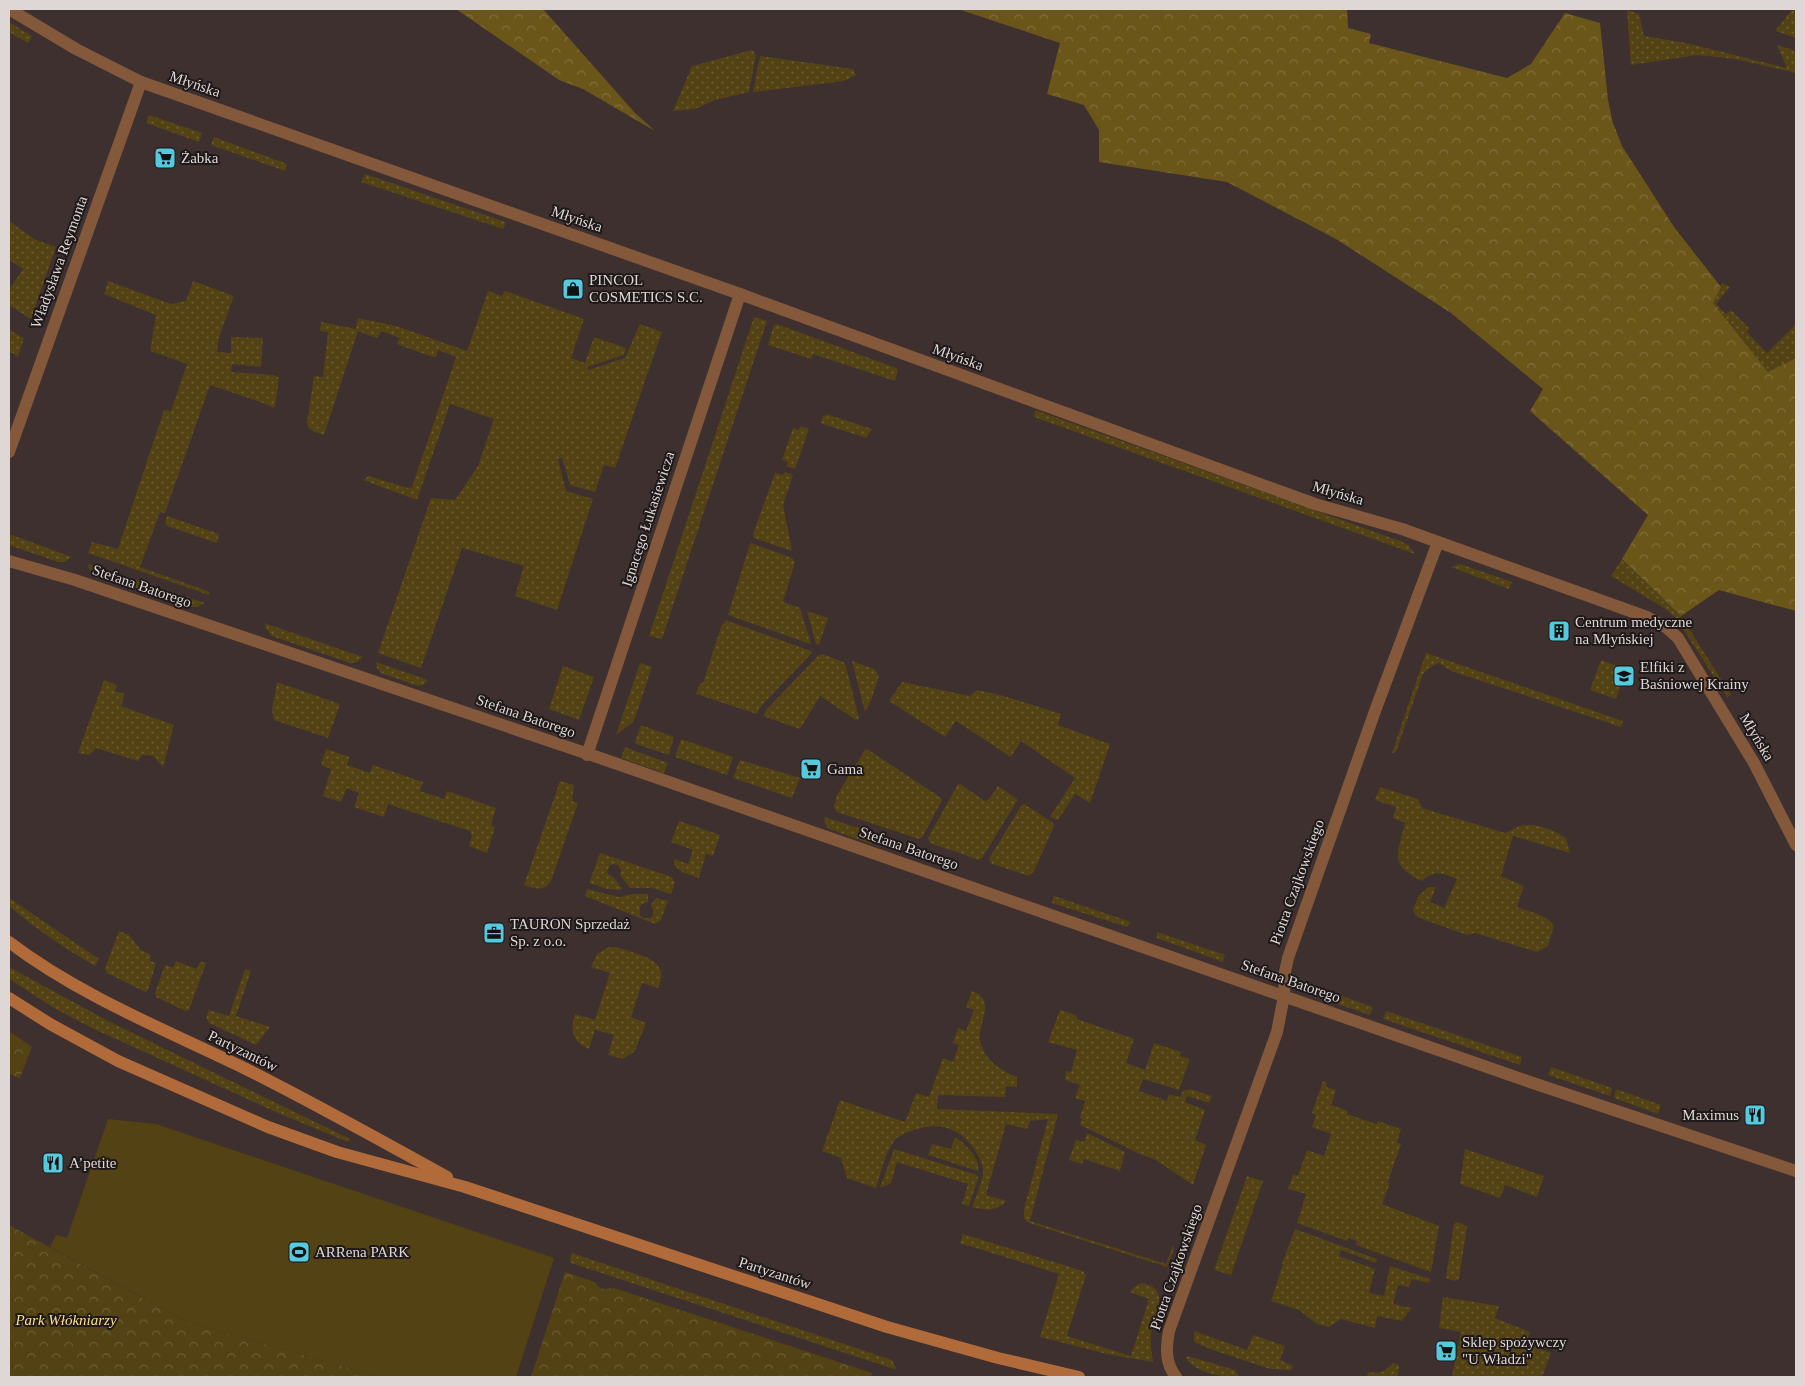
<svg xmlns="http://www.w3.org/2000/svg" width="1805" height="1386" font-family="Georgia,serif">
  <style>
    .grass { fill: url(#grass-dots) }
    .forest { fill: url(#forest-crowns) }
    .park { fill: url(#park-crowns) }
    .pitch { fill: #534213 }
    .lines { fill: none; stroke-linecap: round; stroke-linejoin: round }
    .street { stroke: #84583b; stroke-width: 12 }
    .secondary { stroke: #b16b3a; stroke-width: 12 }
    .labels { text-anchor: middle; dominant-baseline: central; stroke-width: 4; stroke-linejoin: round; paint-order: stroke }
    .street-label { font-size: 15px; fill: #dfd7d6; stroke: #1f1919 }
    .poi-label { font-size: 15px; fill: #dfd7d6; stroke: #1f1919; text-anchor: start }
    .park-label { font-size: 15px; font-style: italic; fill: #fede8e; stroke: #1f1919 }
  </style>
  <defs>
    <pattern id="grass-dots" width="8" height="8" patternUnits="userSpaceOnUse" patternTransform="scale(1.25)"><rect width="8" height="8" fill="#534213"/><path d="M2 2h.1M6 6h.1" fill="none" stroke="#6b5d35" stroke-width="1.8" stroke-linecap="round"/></pattern>
    <pattern id="forest-crowns" width="20" height="18" patternUnits="userSpaceOnUse" patternTransform="scale(1.25)"><rect width="20" height="18" fill="#6b561a"/><path d="M2 6a3 3 0 1 1 6 0M12 15a3 3 0 1 1 6 0" fill="none" stroke="#806e3b"/></pattern>
    <pattern id="park-crowns" width="20" height="18" patternUnits="userSpaceOnUse" patternTransform="scale(1.25)"><rect width="20" height="18" fill="#534213"/><path d="M2 6a3 3 0 1 1 6 0M12 15a3 3 0 1 1 6 0" fill="none" stroke="#6b5d35"/></pattern>
  </defs>
  <rect width="100%" height="100%" fill="#3d302f"/>
  <g class="grass">
    <polygon points="1793,9 1796,9 1796,38 1775,31"/>
    <polygon points="1627,10 1639,14 1644,36 1686,43 1787,68 1777,45 1796,51 1796,73 1735,59 1698,55 1631,65"/>
    <polygon points="9,22 32,36 28,43 9,32"/>
    <polygon points="752,50 756,55 749,92 715,100 695,109 673,111 692,66"/>
    <polygon points="760,56 853,69 856,75 844,81 753,92"/>
    <polygon points="149,115 202,133 199,142 146,123"/>
    <polygon points="214,137 287,164 285,171 211,145"/>
    <polygon points="365,174 506,222 503,229 361,182"/>
    <polygon points="9,221 36,240 56,247 31,319 9,305 9,290 23,269 9,260"/>
    <polygon points="108,281 171,304 186,301 193,281 234,296 219,337 217,352 231,353 231,337 263,338 261,367 232,364 231,372 274,375 279,378 275,406 274,408 263,403 210,385 165,513 160,512 140,567 210,592 209,595 88,553 92,542 118,549 164,410 171,411 187,364 150,351 156,315 104,294"/>
    <polygon points="1722,283 1730,287 1716,304 1726,314 1731,310 1749,328 1747,332 1767,353 1796,324 1796,358 1768,372 1713,303"/>
    <path d="M488,291L502,296L505,291L584,319L571,358L585,363L594,337L626,348L624,355L587,367L588,370L625,358L640,324L662,332L615,468L604,465L595,492L570,485L562,458L558,459L566,491L593,499L557,610L515,596L524,566L462,548L421,668L378,653L431,498L455,500L478,466L494,419L450,404L417,500L363,480L369,476L408,488L412,487L456,357L438,350L436,357H433L399,345L397,343L400,338L381,331L378,337L376,338L358,331L324,435C316,432 308,431 307,423L314,376L323,377L328,332L320,331L321,322L356,329L358,318L396,326L467,351Z"/>
    <polygon points="754,317 767,321 662,639 649,636"/>
    <polygon points="777,324 896,368 898,370 895,381 813,354 811,359 768,345 774,325"/>
    <polygon points="9,330 24,338 18,357 9,351"/>
    <polygon points="1035,410 1400,541 1408,545 1415,554 1034,417"/>
    <polygon points="826,414 872,429 866,438 823,424 821,422 823,415 826,416"/>
    <polygon points="800,426 809,429 795,469 787,466 788,462 782,460 793,428 799,430"/>
    <polygon points="785,472 793,475 783,505 792,550 791,551 754,538 753,534 775,473 783,475"/>
    <polygon points="167,516 219,534 217,543 167,526 165,522"/>
    <polygon points="9,534 72,557 65,562 58,562 9,545"/>
    <polygon points="751,543 792,558 795,562 783,602 800,608 811,643 810,644 728,615 749,547"/>
    <polygon points="1622,559 1681,616 1731,695 1727,697 1676,618 1664,608 1611,576"/>
    <polygon points="88,564 205,603 197,607 191,607 94,574 89,569"/>
    <polygon points="1460,564 1512,582 1509,589 1451,567"/>
    <polygon points="807,611 828,618 819,645 816,644"/>
    <polygon points="725,620 811,651 812,653 761,706 757,714 696,694 700,683 703,683 722,624 725,623"/>
    <polygon points="264,623 363,657 357,662 350,663 272,636 267,630"/>
    <polygon points="1426,653 1623,721 1621,727 1451,671 1439,663 1429,668 1423,674 1396,752 1392,753"/>
    <polygon points="823,654 845,663 859,718 856,720 820,696 800,729 763,716 767,709 819,655"/>
    <polygon points="1601,660 1626,669 1616,699 1590,690"/>
    <polygon points="852,661 874,669 879,675 872,698 865,712"/>
    <polygon points="376,662 428,680 423,685 418,686 381,673 377,668"/>
    <polygon points="640,663 652,667 634,721 616,735"/>
    <polygon points="563,666 594,677 579,720 549,709"/>
    <polygon points="104,680 117,685 115,691 125,694 121,706 174,725 163,767 153,756 142,755 138,761 96,748 89,755 78,753"/>
    <polygon points="277,682 340,704 328,738 274,720 272,710"/>
    <polygon points="902,682 970,696 977,690 1004,696 1061,714 1058,725 1110,744 1090,803 1075,794 1058,820 1050,817 1075,778 1021,741 1011,757 956,721 945,737 889,701"/>
    <polygon points="641,725 674,737 669,755 636,744 635,742"/>
    <polygon points="681,739 733,757 727,775 675,757"/>
    <polygon points="625,747 668,763 664,773 621,758"/>
    <path d="M326,749L350,757L347,765L370,773L373,765L423,782L420,791L444,799L447,791L496,808L491,825L495,827L487,853L469,846L472,836L470,831C443,822 417,814 388,804L384,817L354,807L359,793L347,788L341,802L323,796L331,769L321,765Z"/>
    <polygon points="867,749 940,797 942,800 923,836 919,839 837,812 834,807 837,795 865,750"/>
    <polygon points="740,760 800,778 792,798 733,778"/>
    <path d="M560,781L574,785L572,801L578,803L551,881C544,892 536,889 524,885Z"/>
    <polygon points="958,784 960,784 985,801 988,800 998,786 1017,799 1017,801 982,858 979,860 930,843 928,838"/>
    <path d="M1380,787L1418,799L1422,808L1505,833C1510,831 1515,828 1520,826C1535,822 1554,830 1566,838L1570,853L1513,836L1501,876L1524,886L1517,907C1529,912 1547,914 1554,926L1548,946L1537,952L1475,933L1467,935L1422,919L1415,915L1413,909L1419,895L1429,887H1436L1430,902L1444,908L1457,879C1443,873 1434,870 1422,881C1388,866 1398,852 1405,823L1393,818L1396,807L1375,800Z"/>
    <polygon points="1024,804 1053,823 1054,826 1034,871 1029,876 992,864 989,859 1021,806"/>
    <polygon points="824,817 874,833 871,844 829,829 825,824"/>
    <polygon points="679,821 720,835 713,856 706,854 699,878 682,872 674,865 674,859 688,864 693,850 671,842"/>
    <polygon points="600,853 672,877 675,883 671,894 652,888 630,888 620,875 621,871 619,866 614,864 610,865 607,871 608,874 614,878 622,888 621,890 607,889 589,883"/>
    <path d="M587,889L619,897L633,894H648V902L642,904L640,907V915L643,918H651C654,914 654,910 651,905L656,898L668,901L661,920L655,924L585,896Z"/>
    <polygon points="1054,896 1131,922 1127,927 1052,903"/>
    <path d="M9,898L99,959L95,966C64,948 36,929 9,906Z"/>
    <polygon points="119,931 129,935 141,950 151,955 150,961 156,963 148,990 145,992 107,973 105,968"/>
    <polygon points="1157,932 1225,955 1223,962 1157,938"/>
    <path d="M609,947C618,947 626,950 635,953C654,959 668,967 658,988L642,983L631,1017L646,1023L635,1051L623,1059L608,1055L614,1035L595,1030L589,1049C572,1042 570,1030 575,1014L595,1020L610,973L591,967L597,954Z"/>
    <polygon points="176,961 197,969 200,962 206,963 189,1010 185,1011 156,997 155,993 165,965 173,968"/>
    <polygon points="9,967 108,1021 350,1139 348,1142 278,1113 92,1028 54,1008 11,980 9,978"/>
    <polygon points="245,969 251,971 236,1016 270,1027 256,1045 209,1023 206,1017 209,1010 229,1016"/>
    <polygon points="1310,985 1373,1007 1370,1015 1311,995"/>
    <path d="M972,991C998,1000 977,1024 980,1040C983,1059 1001,1071 1017,1077V1087L1006,1086L1005,1097L938,1095L937,1109L1058,1114L1030,1221L1166,1264L1173,1245L1174,1249L1167,1267L1029,1223L1024,1219V1209L1048,1119L1030,1121L1027,1129L1006,1124L986,1195L1007,1201C995,1211 987,1211 972,1207C975,1198 984,1179 983,1170C983,1163 978,1155 974,1149C960,1128 938,1121 914,1130C908,1132 902,1134 897,1138C886,1148 881,1174 876,1188L847,1178L841,1158L822,1151L840,1100L905,1122L916,1093L929,1097L943,1058L953,1062L959,1045L953,1043L958,1028L966,1031L974,1010L966,1007Z"/>
    <polygon points="1060,1010 1076,1015 1077,1019 1134,1039 1126,1063 1145,1070 1154,1043 1181,1052 1180,1056 1190,1059 1179,1090 1143,1079 1139,1091 1167,1101 1169,1094 1180,1097 1183,1091 1190,1089 1212,1096 1209,1103 1187,1096 1185,1102 1205,1110 1195,1140 1206,1145 1193,1185 1154,1159 1142,1155 1080,1125 1082,1119 1080,1118 1085,1101 1075,1098 1080,1085 1065,1080 1066,1071 1071,1072 1077,1050 1048,1042"/>
    <polygon points="1386,1011 1522,1057 1520,1065 1383,1019"/>
    <polygon points="1551,1067 1612,1088 1610,1096 1548,1075"/>
    <polygon points="1323,1081 1327,1082 1326,1087 1336,1090 1331,1105 1348,1111 1347,1114 1376,1124 1378,1121 1401,1129 1397,1142 1401,1144 1388,1182 1390,1183 1382,1204 1439,1226 1431,1272 1356,1245 1357,1241 1348,1238 1347,1241 1297,1223 1306,1194 1288,1189 1293,1174 1298,1176 1307,1150 1324,1156 1331,1134 1312,1127 1316,1115 1312,1113"/>
    <polygon points="1616,1089 1661,1105 1658,1114 1614,1098"/>
    <polygon points="1087,1133 1125,1152 1120,1171 1084,1159 1082,1164 1069,1160 1076,1140 1084,1142"/>
    <path d="M955,1137C965,1143 981,1159 978,1171L928,1155L932,1144L951,1149Z"/>
    <polygon points="894,1149 977,1175 978,1178 969,1206 962,1204 968,1184 897,1162 891,1183 880,1188"/>
    <polygon points="1465,1149 1544,1176 1537,1197 1505,1185 1500,1198 1460,1184"/>
    <polygon points="1247,1176 1263,1181 1231,1275 1214,1270"/>
    <polygon points="1457,1222 1463,1224 1467,1227 1459,1279 1455,1281 1446,1278 1454,1224"/>
    <polygon points="1295,1229 1377,1259 1376,1263 1341,1250 1339,1256 1375,1269 1369,1293 1384,1296 1390,1266 1430,1279 1429,1283 1412,1279 1409,1287 1398,1285 1393,1304 1412,1308 1402,1321 1377,1316 1375,1328 1341,1319 1329,1327 1317,1324 1299,1310 1271,1301 1283,1264 1282,1264"/>
    <path d="M963,1234L1083,1271L1086,1275L1067,1336L1131,1356L1149,1299L1130,1292C1134,1287 1138,1282 1146,1284C1171,1291 1153,1317 1151,1334C1150,1344 1152,1353 1153,1362L1107,1354L1040,1337L1059,1274L960,1243Z"/>
    <polygon points="572,1253 892,1360 897,1370 571,1263 570,1259"/>
    <polygon points="1443,1297 1499,1306 1495,1318 1530,1332 1526,1344 1551,1353 1542,1377 1458,1377 1452,1376 1461,1332 1439,1328"/>
    <polygon points="1194,1331 1247,1350 1253,1335 1285,1346 1280,1360 1293,1366 1291,1370 1270,1369 1210,1349 1194,1342"/>
    <path d="M1188,1356L1235,1370L1239,1377C1221,1377 1197,1374 1186,1358Z"/>
    <path d="M1393,1363L1399,1365L1398,1377H1367L1368,1372C1380,1374 1385,1372 1393,1363Z"/>
  </g>
  <g class="forest">
    <polygon points="456,9 543,9 635,113 655,131 583,89 559,80"/>
    <polygon points="958,9 1347,9 1348,28 1371,34 1369,43 1507,78 1531,64 1565,13 1600,23 1608,100 1613,123 1622,146 1674,227 1721,287 1713,303 1768,372 1796,358 1796,611 1719,590 1681,616 1622,559 1648,515 1530,411 1543,389 1451,313 1336,239 1227,182 1099,162 1099,130 1084,105 1047,94 1060,43"/>
  </g>
  <g class="park">
    <polygon points="9,1031 32,1047 20,1078 9,1074"/>
    <polygon points="9,1225 187,1322 382,1377 9,1377"/>
    <polygon points="565,1272 595,1282 599,1287 603,1289 614,1288 872,1373 871,1377 531,1377"/>
  </g>
  <polygon class="pitch" points="108,1119 156,1124 554,1258 516,1377 382,1377 187,1322 50,1247 56,1235 67,1238"/>
  <g class="lines">
    <g class="street">
      <polyline points="9,9 76,49 141,82 740,294 1315,504 1402,529 1647,617 1667,628 1678,638 1754,763 1796,845"/>
      <polyline points="9,452 141,82"/>
      <polyline points="9,561 75,580 603,759 1530,1082 1796,1171"/>
      <polyline points="587,755 740,294"/>
      <path d="M1176,1377C1165,1363 1166,1348 1169,1331L1277,1032L1284,996L1285,972L1288,958L1375,711L1438,542"/>
    </g>
    <g class="secondary">
      <path d="M9,942C80,996 166,1030 246,1069C314,1103 380,1140 447,1177"/>
      <polyline points="9,998 50,1024 118,1061 268,1127 337,1152 465,1187 887,1327 998,1358 1079,1377"/>
    </g>
  </g>
  <defs>
    <g id="supermarket-square" transform="scale(1.125)"><rect x="-9" y="-9" width="18" height="18" rx="4" fill="#55cadf" stroke="#1f1919"/><path d="M-6-5.5h2.5l.6 2H6L4.5 2H-2.5L-4.4-4H-6ZM-1.5 3.2a1.3 1.3 0 1 0 .1 0ZM3 3.2a1.3 1.3 0 1 0 .1 0Z" fill="#111"/></g>
    <g id="shop-square" transform="scale(1.125)"><rect x="-9" y="-9" width="18" height="18" rx="4" fill="#55cadf" stroke="#1f1919"/><path d="M-5-2.5h2.3a2.7 3.5 0 0 1 5.4 0H5L5.5 6h-11ZM-1.5-2.5h3a1.5 2.3 0 0 0-3 0Z" fill="#111"/></g>
    <g id="building-square" transform="scale(1.125)"><rect x="-9" y="-9" width="18" height="18" rx="4" fill="#55cadf" stroke="#1f1919"/><path d="M-4-6H4V6H1V3H-1V6H-4ZM-2.5-4.3h1.7v1.8h-1.7ZM.8-4.3h1.7v1.8H.8ZM-2.5-1h1.7V.8h-1.7ZM.8-1h1.7V.8H.8Z" fill="#111"/></g>
    <g id="school-square" transform="scale(1.125)"><rect x="-9" y="-9" width="18" height="18" rx="4" fill="#55cadf" stroke="#1f1919"/><path d="M0-5L7-2L0 1L-7-2ZM-4 1L0 2.5L4 1V4Q0 6-4 4Z" fill="#111"/></g>
    <g id="office-square" transform="scale(1.125)"><rect x="-9" y="-9" width="18" height="18" rx="4" fill="#55cadf" stroke="#1f1919"/><path d="M-6-3h4V-5.5h4V-3h4V5H-6ZM-1-4.5V-3h2v-1.5ZM-6 0V1H6V0Z" fill="#111"/></g>
    <g id="restaurant-square" transform="scale(1.125)"><rect x="-9" y="-9" width="18" height="18" rx="4" fill="#55cadf" stroke="#1f1919"/><path d="M-5-6h1v4h1v-4h1v4h1v-4h1v5L-1.5 .5V6h-2V.5L-5-1ZM5-6V6H3V1.5H1.5Q1.5-4 5-6Z" fill="#111"/></g>
    <g id="stadium-square" transform="scale(1.125)"><rect x="-9" y="-9" width="18" height="18" rx="4" fill="#55cadf" stroke="#1f1919"/><path d="M0-5a6.5 5 0 1 0 0 10a6.5 5 0 1 0 0-10ZM-3.5-1.8h7v3.6h-7Z" fill="#111"/></g>
  </defs>
  <g fill-rule="evenodd">
    <use href="#supermarket-square" x="165" y="158"/>
    <use href="#shop-square" x="573" y="289"/>
    <use href="#building-square" x="1559" y="631"/>
    <use href="#school-square" x="1624" y="676"/>
    <use href="#supermarket-square" x="811" y="769"/>
    <use href="#office-square" x="494" y="933"/>
    <use href="#restaurant-square" x="1755" y="1115"/>
    <use href="#restaurant-square" x="53" y="1163"/>
    <use href="#stadium-square" x="299" y="1252"/>
    <use href="#supermarket-square" x="1446" y="1351"/>
  </g>
  <g class="labels">
    <g class="street-label">
      <text transform="translate(195 84) rotate(19)">Młyńska</text>
      <text transform="translate(577 219) rotate(19)">Młyńska</text>
      <text transform="translate(59 262) rotate(-70)">Władysława Reymonta</text>
      <text transform="translate(958 357) rotate(20)">Młyńska</text>
      <text transform="translate(1338 493) rotate(16)">Młyńska</text>
      <text transform="translate(648 519) rotate(-72)">Ignacego Łukasiewicza</text>
      <text transform="translate(142 586) rotate(19)">Stefana Batorego</text>
      <text transform="translate(526 716) rotate(19)">Stefana Batorego</text>
      <text transform="translate(1757 737) rotate(59)">Młyńska</text>
      <text transform="translate(909 848) rotate(19)">Stefana Batorego</text>
      <text transform="translate(1297 882) rotate(-70)">Piotra Czajkowskiego</text>
      <text transform="translate(1291 981) rotate(19)">Stefana Batorego</text>
      <text transform="translate(243 1051) rotate(26)">Partyzantów</text>
      <text transform="translate(1176 1267) rotate(-71)">Piotra Czajkowskiego</text>
      <text transform="translate(775 1273) rotate(18)">Partyzantów</text>
    </g>
    <g class="poi-label">
      <text x="181" y="158">Żabka</text>
      <text x="589" y="280">PINCOL<tspan x="589" dy="17">COSMETICS S.C.</tspan></text>
      <text x="1575" y="622">Centrum medyczne<tspan x="1575" dy="17">na Młyńskiej</tspan></text>
      <text x="1640" y="667">Elfiki z<tspan x="1640" dy="17">Baśniowej Krainy</tspan></text>
      <text x="827" y="769">Gama</text>
      <text x="510" y="924">TAURON Sprzedaż<tspan x="510" dy="17">Sp. z o.o.</tspan></text>
      <text x="1739" y="1115" text-anchor="end">Maximus</text>
      <text x="69" y="1163">A’petite</text>
      <text x="315" y="1252">ARRena PARK</text>
      <text x="1462" y="1342">Sklep spożywczy<tspan x="1462" dy="17">"U Władzi"</tspan></text>
    </g>
    <g class="park-label">
      <text x="66" y="1320">Park Włókniarzy</text>
    </g>
  </g>
  <rect width="1805" height="1386" fill="none" stroke="#dfd7d6" stroke-width="20"/>
</svg>
